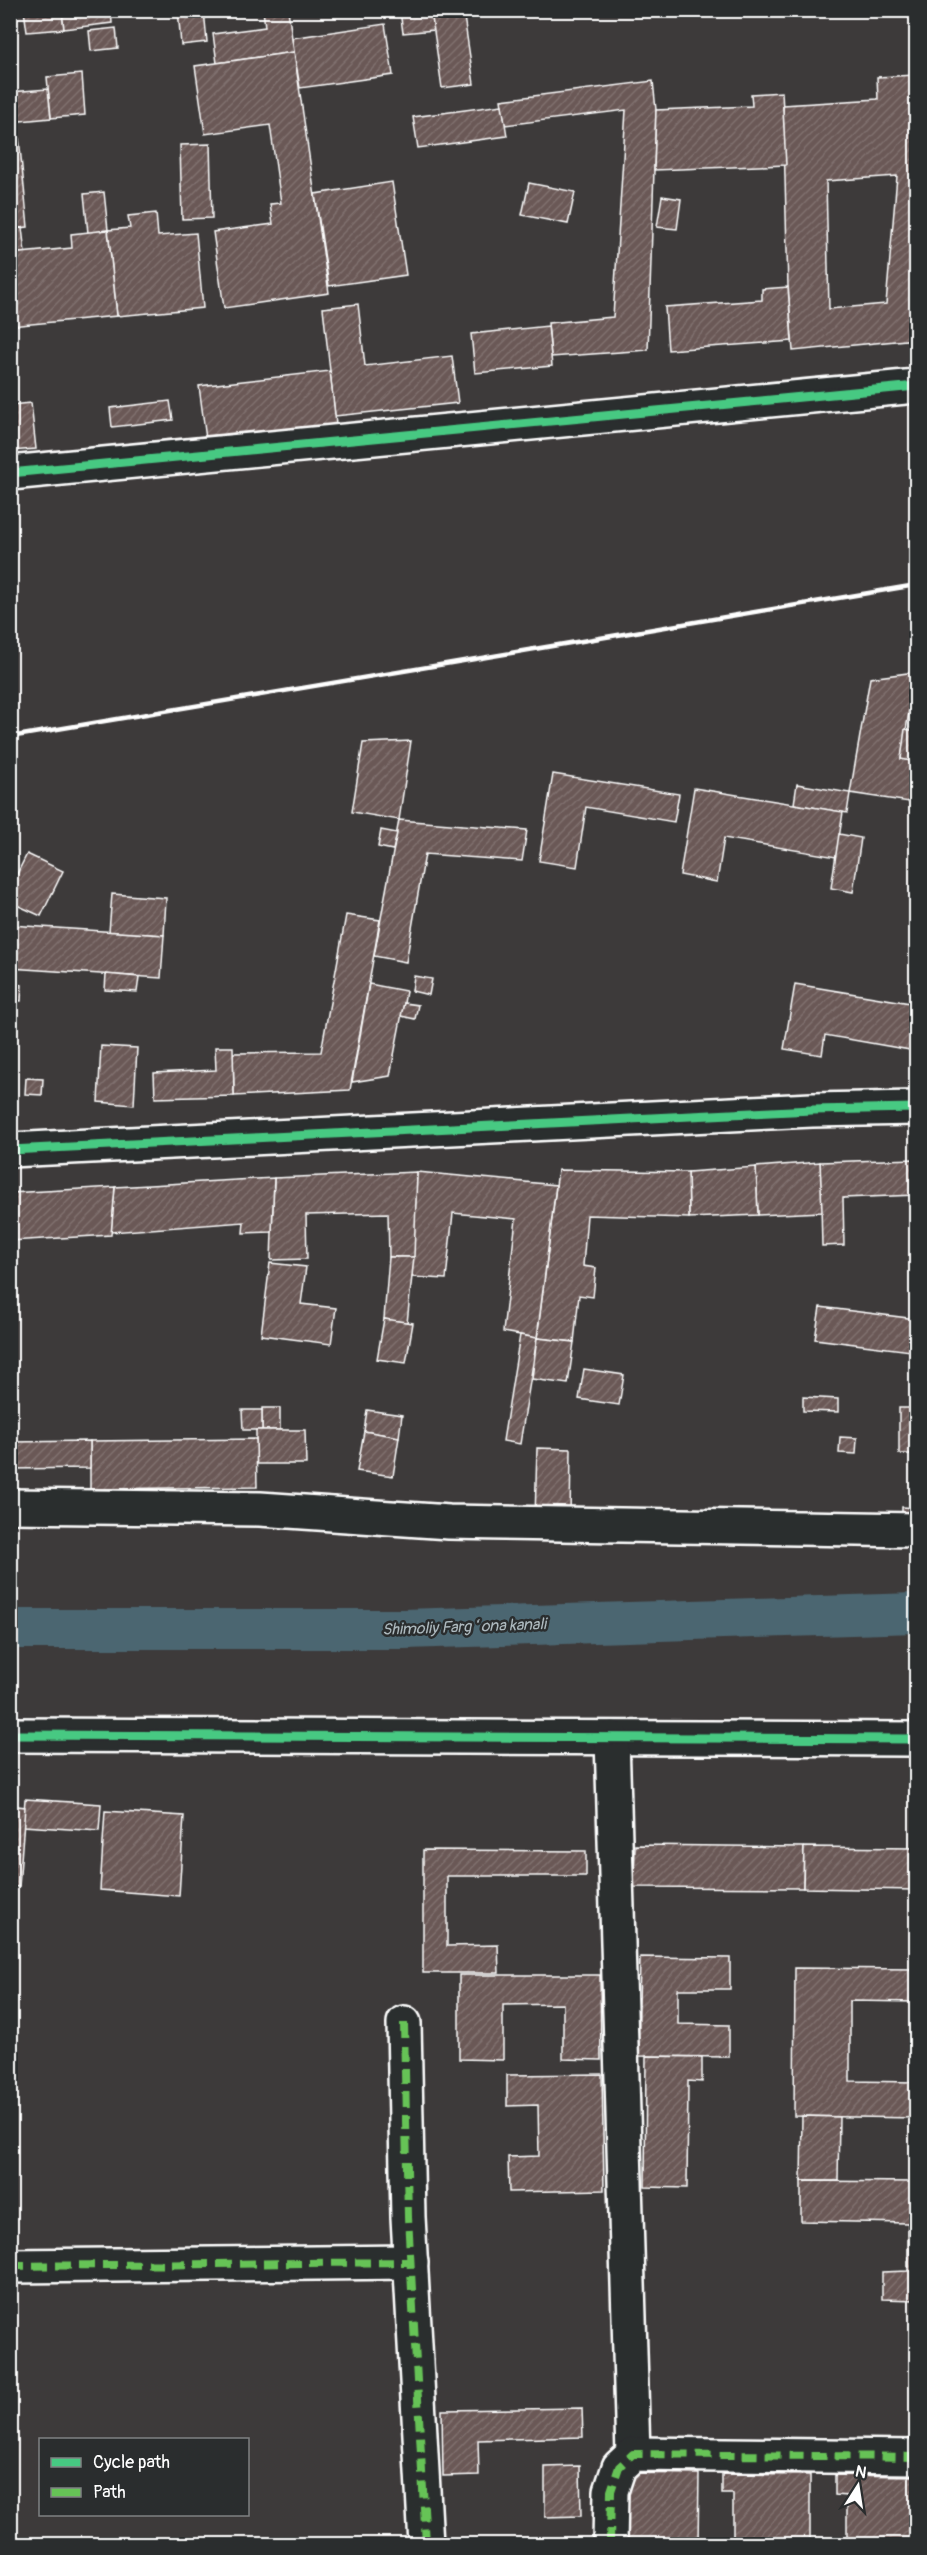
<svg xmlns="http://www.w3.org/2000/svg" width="927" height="2555" font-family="Pangolin,sans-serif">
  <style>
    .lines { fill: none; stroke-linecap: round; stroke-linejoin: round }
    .canal { stroke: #4c6671; stroke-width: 40 }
    .building { fill: url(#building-hatch); stroke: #fff; stroke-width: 1.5; fill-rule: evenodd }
    .minor-casing { stroke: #fff; stroke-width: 38 }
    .minor { stroke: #2a2d2e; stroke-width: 33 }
    .rail { stroke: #fff; stroke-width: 4.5 }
    .quiet { stroke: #66c356; stroke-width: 8; stroke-dasharray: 15 8; stroke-linecap: butt }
    .cycleway-casing { stroke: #2a2d2e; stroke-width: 13 }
    .cycleway { stroke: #46c982; stroke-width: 9 }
    .labels { text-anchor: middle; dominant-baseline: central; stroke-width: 5; stroke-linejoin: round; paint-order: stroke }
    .water-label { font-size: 16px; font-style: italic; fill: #aebabf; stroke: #2a2d2e }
  </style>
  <defs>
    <pattern id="building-hatch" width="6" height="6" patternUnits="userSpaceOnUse" patternTransform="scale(1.5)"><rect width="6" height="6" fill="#6a5856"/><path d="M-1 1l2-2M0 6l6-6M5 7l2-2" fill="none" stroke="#80716f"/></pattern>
  </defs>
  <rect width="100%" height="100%" fill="#3d3a3a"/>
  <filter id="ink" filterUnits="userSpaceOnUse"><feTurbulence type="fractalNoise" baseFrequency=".0167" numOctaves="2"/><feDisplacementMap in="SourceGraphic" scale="12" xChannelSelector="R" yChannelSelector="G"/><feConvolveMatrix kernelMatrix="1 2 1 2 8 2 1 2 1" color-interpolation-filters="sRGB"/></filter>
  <g filter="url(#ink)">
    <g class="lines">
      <polyline class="canal" points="10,1629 404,1629 916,1613"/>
    </g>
    <g class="building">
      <polygon points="24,10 62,10 64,29 27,32"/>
      <polygon points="62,10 111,10 112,23 64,29"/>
      <polygon points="178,10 204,10 207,42 181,45"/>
      <polygon points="263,10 288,10 294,52 217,63 213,34 265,27"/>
      <polygon points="431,10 434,30 403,33 400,11"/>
      <polygon points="431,10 463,10 474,84 442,88"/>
      <polygon points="385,24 393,75 300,88 292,38"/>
      <polygon points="116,28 118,48 91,51 89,31"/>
      <polygon points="294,52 329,293 224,308 213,232 273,224 270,204 281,203 270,125 205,134 195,66"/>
      <polygon points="82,74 85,115 51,118 47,77"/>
      <path d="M916,75V339L793,351L788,287L783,105L878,99L877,77ZM897,176L886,304L829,309L826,181Z"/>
      <polygon points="653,81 656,110 648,350 551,357 548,323 613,317 626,110 505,125 501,100"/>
      <polygon points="48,89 51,118 10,122 10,92"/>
      <polygon points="782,92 786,165 654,170 656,110 752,106 751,94"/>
      <polygon points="502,105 507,136 418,148 413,117"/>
      <polygon points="10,128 18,128 28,227 10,229"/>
      <polygon points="210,144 212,218 182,219 180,145"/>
      <polygon points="392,182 406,275 329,286 315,194"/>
      <polygon points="529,183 575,192 568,224 522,215"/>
      <polygon points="104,192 108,230 88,233 84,194"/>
      <polygon points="662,196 681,199 677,229 657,227"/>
      <polygon points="156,213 158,236 196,233 203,308 117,316 108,230 130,228 128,216"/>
      <polygon points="22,228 25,253 10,254 10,229"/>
      <polygon points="108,230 117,316 10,326 10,254 72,248 71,234"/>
      <polygon points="788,287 792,341 668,350 665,307 762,300 762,289"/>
      <polygon points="358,304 365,366 452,356 458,403 335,416 323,308"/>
      <polygon points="548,326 552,366 475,373 471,334"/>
      <polygon points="330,371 336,424 206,439 199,386"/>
      <polygon points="170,401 173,420 112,427 110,408"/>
      <polygon points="31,403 36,449 10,451 10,405"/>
      <polygon points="916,672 901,759 916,762 916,803 850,793 870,678"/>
      <polygon points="905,729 916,731 916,762 901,759"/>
      <polygon points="411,741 399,820 352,812 363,743"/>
      <polygon points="553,774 679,794 674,822 586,807 577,867 539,861"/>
      <polygon points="797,784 850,793 847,813 794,804"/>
      <polygon points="694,788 843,812 836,857 724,838 717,882 680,875"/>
      <polygon points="399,820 527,830 522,861 425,854 406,962 374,956"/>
      <polygon points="381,830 397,833 393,850 378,847"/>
      <polygon points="839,834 861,838 853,892 831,888"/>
      <polygon points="27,854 63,871 41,916 10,902 10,888"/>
      <polygon points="112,894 166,898 164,935 109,932"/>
      <polygon points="346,915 380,920 350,1090 234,1096 233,1053 321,1052"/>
      <polygon points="10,925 164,935 161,978 10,968"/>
      <polygon points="106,974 139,977 137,992 105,990"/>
      <polygon points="414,976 432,979 429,995 412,991"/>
      <polygon points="10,984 22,985 21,1001 10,1000"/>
      <polygon points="369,984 406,991 404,1003 390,1076 352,1082"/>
      <polygon points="795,984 916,1004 916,1051 825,1035 822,1055 784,1049"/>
      <polygon points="404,1003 418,1005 415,1019 401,1016"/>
      <polygon points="101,1046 137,1048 134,1105 98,1102"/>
      <polygon points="215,1047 233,1047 234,1096 155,1098 154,1073 216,1070"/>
      <polygon points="26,1078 43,1079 42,1095 25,1094"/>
      <polygon points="916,1159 916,1195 843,1198 844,1245 822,1246 820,1162"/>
      <polygon points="820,1162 822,1212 758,1215 756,1167"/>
      <polygon points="756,1167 758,1215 689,1218 688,1172"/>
      <polygon points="558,1170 688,1172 689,1218 587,1215 583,1266 596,1268 593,1297 579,1295 574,1342 537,1338"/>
      <polygon points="417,1172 556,1185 537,1338 503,1332 516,1219 453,1213 446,1279 412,1277"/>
      <polygon points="417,1172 414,1257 389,1257 388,1213 306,1215 307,1259 271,1260 274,1178"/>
      <polygon points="274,1178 272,1232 243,1233 244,1222 111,1232 115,1187"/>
      <polygon points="115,1187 111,1235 10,1241 10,1193"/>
      <polygon points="389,1257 414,1257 407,1323 384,1319"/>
      <polygon points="270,1263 306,1267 301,1304 336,1308 331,1344 261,1335"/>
      <polygon points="820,1307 916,1319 911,1351 815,1339"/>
      <polygon points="384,1319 413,1323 406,1363 377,1359"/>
      <polygon points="520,1335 537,1338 520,1444 503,1441"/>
      <polygon points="537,1338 574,1342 568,1384 532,1379"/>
      <polygon points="584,1369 624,1375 619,1405 579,1399"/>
      <polygon points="915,1379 916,1379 916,1454 914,1454"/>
      <polygon points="803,1397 838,1399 838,1412 803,1411"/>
      <rect x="262" y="1408" width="18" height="22"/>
      <rect x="899" y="1408" width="15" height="46"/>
      <polygon points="242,1410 262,1410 262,1430 243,1430"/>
      <polygon points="367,1410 402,1415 399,1437 364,1431"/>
      <polygon points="256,1430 305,1430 306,1464 256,1464"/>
      <polygon points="364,1431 399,1437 393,1476 357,1471"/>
      <polygon points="840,1437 857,1438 856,1454 839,1453"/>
      <polygon points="256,1439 257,1487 90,1489 90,1441"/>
      <polygon points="90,1441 90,1468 10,1469 10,1442"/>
      <polygon points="537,1448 571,1449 570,1518 535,1518"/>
      <polygon points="902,1507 916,1508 916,1520 902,1520"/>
      <polygon points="25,1799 101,1804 99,1831 23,1826"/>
      <polygon points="10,1805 25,1807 19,1887 10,1886"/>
      <polygon points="105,1811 184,1816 179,1896 100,1890"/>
      <polygon points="635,1845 804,1847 803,1888 634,1887"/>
      <polygon points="804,1847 916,1848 916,1890 803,1888"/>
      <polygon points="423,1850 586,1851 586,1876 447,1876 447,1946 498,1945 499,1973 423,1973"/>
      <polygon points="640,1957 730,1958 730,1989 678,1989 678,2024 729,2025 729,2057 638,2056"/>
      <path d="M795,1968L916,1969V2118L794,2116ZM850,2001L916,2002L915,2082L850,2081Z"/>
      <polygon points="459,1975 600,1975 601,2060 563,2059 563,2004 503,2005 503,2060 459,2059"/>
      <polygon points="646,2056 702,2057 702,2082 688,2081 687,2188 645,2187"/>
      <polygon points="602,2074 604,2190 509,2192 508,2157 539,2156 538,2105 507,2106 507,2075"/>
      <polygon points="802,2116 839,2117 838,2181 801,2181"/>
      <polygon points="801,2181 916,2182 916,2300 882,2299 882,2272 908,2271 908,2223 801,2221"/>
      <polygon points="582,2408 583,2437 478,2440 479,2475 443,2476 442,2410"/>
      <polygon points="580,2466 581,2516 545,2517 545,2467"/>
      <polygon points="623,2473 699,2474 698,2544 622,2544"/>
      <polygon points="722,2474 810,2475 810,2544 733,2544 733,2494 722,2494"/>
      <polygon points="835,2475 916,2476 916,2544 847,2544 847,2496 835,2495"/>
    </g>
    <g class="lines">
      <g class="minor-casing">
        <g id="minor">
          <polyline points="10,473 916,386"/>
          <polyline points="10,1150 812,1110 916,1108"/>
          <polyline points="10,1506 260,1509 449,1522 916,1530"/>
          <polyline points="10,1735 916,1739"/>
          <polyline points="612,1738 633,2454"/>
          <polyline points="404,2023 408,2217 426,2544"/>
          <polyline points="10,2266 411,2262"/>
          <polyline points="610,2544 611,2491 619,2467 633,2454 916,2457"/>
        </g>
      </g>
      <use href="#minor" class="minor"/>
      <polyline class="rail" points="10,737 916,585"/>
      <g class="quiet">
        <polyline points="404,2023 408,2217 426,2544"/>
        <polyline points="10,2266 411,2262"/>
        <polyline points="610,2544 611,2491 619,2467 633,2454 916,2457"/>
      </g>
      <g class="cycleway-casing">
        <g id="cycleway">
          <polyline points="10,473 916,386"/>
          <polyline points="10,1150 812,1110 916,1108"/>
          <polyline points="10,1735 916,1739"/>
        </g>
      </g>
      <use href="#cycleway" class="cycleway"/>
    </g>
  </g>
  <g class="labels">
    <g class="water-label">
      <text transform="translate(464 1627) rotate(-2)">Shimoliy Fargʻona kanali</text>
    </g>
  </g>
  <rect width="927" height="2555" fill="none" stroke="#2a2d2e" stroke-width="36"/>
  <rect x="18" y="18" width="891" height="2519" fill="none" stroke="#fff" stroke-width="2" filter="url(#ink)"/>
  <rect x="39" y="2438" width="210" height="78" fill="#2a2d2e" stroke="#7f8182" stroke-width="1.5"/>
  <rect x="51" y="2458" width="30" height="9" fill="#46c982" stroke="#7f8182" stroke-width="1.5"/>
  <text x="93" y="2468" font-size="18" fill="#ffffff">Cycle path</text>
  <rect x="51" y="2488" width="30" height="9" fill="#66c356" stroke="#7f8182" stroke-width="1.5"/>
  <text x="93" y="2498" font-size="18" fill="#ffffff">Path</text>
  <g transform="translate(858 2486) rotate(12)" stroke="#2a2d2e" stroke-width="4.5" paint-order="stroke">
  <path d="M0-4.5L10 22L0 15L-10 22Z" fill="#ffffff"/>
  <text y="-9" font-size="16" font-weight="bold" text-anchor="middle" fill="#ffffff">N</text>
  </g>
</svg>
